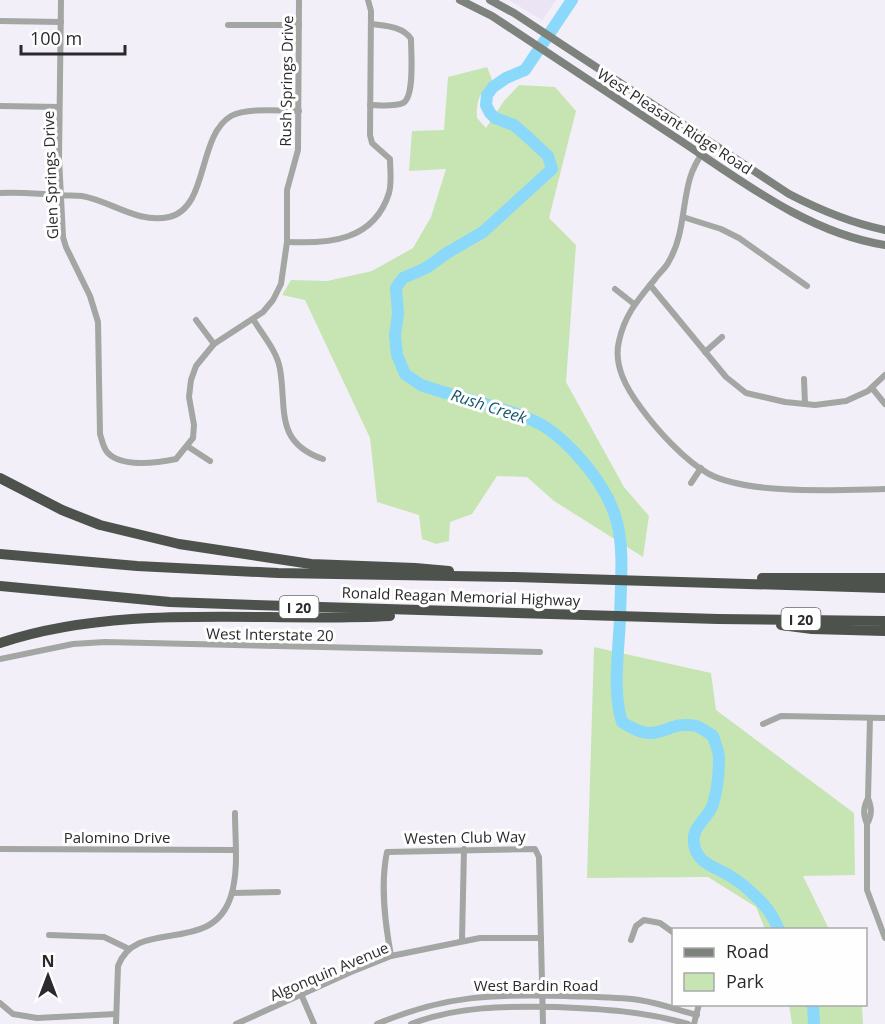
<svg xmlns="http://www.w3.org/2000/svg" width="885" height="1024" font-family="'Open Sans',sans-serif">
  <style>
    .built { fill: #eae4f5 }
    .green { fill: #c7e5b3 }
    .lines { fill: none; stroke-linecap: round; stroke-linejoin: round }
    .river { stroke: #8ad9fa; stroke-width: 12 }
    .minor { stroke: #a3a6a3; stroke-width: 6 }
    .secondary { stroke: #7e827d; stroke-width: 8 }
    .motorway { stroke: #4d534c; stroke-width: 10 }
    .labels { text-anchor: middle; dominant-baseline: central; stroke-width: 6; stroke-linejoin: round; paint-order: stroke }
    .shield { fill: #fefefe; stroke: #6a696b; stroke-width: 1.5 }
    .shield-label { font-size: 14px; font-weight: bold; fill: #2a292c }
    .street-label { font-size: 15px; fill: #2a292c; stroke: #fefefe }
    .water-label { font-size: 16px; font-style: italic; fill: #16566c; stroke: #fefefe }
  </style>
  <rect width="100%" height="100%" fill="#f2eff9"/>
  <polygon class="built" points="509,0 556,0 542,20"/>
  <g class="green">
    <path d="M487,67L493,82C479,91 476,102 477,118L486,128L504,101L519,85L555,87L576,111L549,218L576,245L566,382L624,487L649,516L643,557L554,501L527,477L497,476L472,514L450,522L449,541L436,544L422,539L419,515L377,502L370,438L305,300L282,295L291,280L327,281L372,271L413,248L431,217L446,169L409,171L412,131L444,130L448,77Z"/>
    <polygon points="594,647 711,673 716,710 854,813 855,875 803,876 829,929 765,929 756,907 708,877 587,878"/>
    <polygon points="789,1005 862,1005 863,1024 792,1024"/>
  </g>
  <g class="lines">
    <g class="river">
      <path d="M572,0L525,70L506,78L493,87L487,95L486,105L490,113L495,118L514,125L531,140L548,156L552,169L483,232L447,253L426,268L403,278L399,283L396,288L398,314L395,335L397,355L405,374L421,385C458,398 498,405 534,421C550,428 566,443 577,455C629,512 622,545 620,617C619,649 612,692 622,722C661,748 664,719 696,726C702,728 708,733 713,736C715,743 719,751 719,758C719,771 717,791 713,804C709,818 691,826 694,844C697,864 716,867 730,876C738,881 746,887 752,893C765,904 772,914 779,930"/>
      <polyline points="813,1004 814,1024"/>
    </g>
    <g class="minor">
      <path d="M61,0L59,158L63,237L66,247L90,296L98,322L100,434C102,440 103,447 107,452C121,468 157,463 176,459L193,438L194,425L189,397L191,380L196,366L214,344L263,312L273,300L281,284L287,242V190L298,150L299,0"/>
      <polyline points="0,21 61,22"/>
      <polyline points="228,25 299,25"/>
      <path d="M370,105C379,105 394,107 403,103C415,97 411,52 411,39C403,26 385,26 371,24"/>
      <polyline points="0,106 59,107"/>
      <path d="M709,142C702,153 694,164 690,178C682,205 684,236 669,261C666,268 659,273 655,279C638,300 625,314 619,341C613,366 627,389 641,408C657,430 685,461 709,474C749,495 839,490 885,489"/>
      <path d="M0,193C20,192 39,194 59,195C67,196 74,195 82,196C111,201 138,224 169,217C209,208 197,136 231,116C247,107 281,111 299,111"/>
      <polyline points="683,217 721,229 739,238 807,286"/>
      <path d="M287,242C329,244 374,241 389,193C392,182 390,170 390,159L372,143L370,135L371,11L368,0"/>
      <polyline points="650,285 726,377 746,393 785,402 815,405 846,401 868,391 885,375"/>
      <polyline points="615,289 634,304"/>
      <path d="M253,319C262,334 277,351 280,369C287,409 274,442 323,459"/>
      <polyline points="196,320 214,344"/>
      <polyline points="705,352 722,337"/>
      <polyline points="804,379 805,404"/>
      <polyline points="872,388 885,404"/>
      <polyline points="187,446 210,461"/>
      <polyline points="691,483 701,468"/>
      <polyline points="0,659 73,644 105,642 540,652"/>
      <polyline points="763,724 781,716 885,718"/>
      <path d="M868,798C863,808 863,814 867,824V890L885,938"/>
      <path d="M867,824C872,815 872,808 868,798L870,718"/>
      <polyline points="0,849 235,850"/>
      <polyline points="232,893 278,892"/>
      <polyline points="49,935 104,937 129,949"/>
      <polyline points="462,940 464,849"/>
      <polyline points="631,940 636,926 644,920 660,923 674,933"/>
      <path d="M391,956C385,923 380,885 387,852L535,849L539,857L543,1024"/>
      <polyline points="301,994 314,1024"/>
      <polyline points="0,1003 13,1014 37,1018 116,1014"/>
      <path d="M116,1024L118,966C136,916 212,957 231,896C239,870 235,840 235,813"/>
      <polyline points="236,1024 351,972 391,956 480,938 541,938"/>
      <path d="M377,1024C445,995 494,994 566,996C591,997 615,997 639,1000C659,1003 678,1010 697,1015"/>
      <path d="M411,1024C457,1006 507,1006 556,1007C601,1009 644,1011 688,1024"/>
      <polyline points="694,1024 699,1004"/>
    </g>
    <g class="secondary">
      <path d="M460,0L492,16C553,56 614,97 675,137C739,179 807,233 885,245"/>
      <path d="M490,0L514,13L789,194C820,210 851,223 885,230"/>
    </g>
    <g class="motorway">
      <polyline points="0,478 62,510 100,525 179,544 311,564 415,568 449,571"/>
      <polyline points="0,554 137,566 278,573 515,577 885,588"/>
      <polyline points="762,578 885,578"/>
      <polyline points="0,586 170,602 255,605 718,619 885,621"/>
      <polyline points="781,625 812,629 885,631"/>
      <path d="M0,643C123,602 263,623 390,616"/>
    </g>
  </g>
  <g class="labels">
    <g class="shield">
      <rect x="279.5" y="596" width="39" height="22" rx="4.5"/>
      <rect x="781.5" y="608" width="39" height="22" rx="4.5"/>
    </g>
    <g class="shield-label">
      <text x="299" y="607">I 20</text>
      <text x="801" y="619">I 20</text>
    </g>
    <g class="street-label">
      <text transform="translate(286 81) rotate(-89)">Rush Springs Drive</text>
      <text transform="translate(675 121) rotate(33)">West Pleasant Ridge Road</text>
      <text transform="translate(50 175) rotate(-92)">Glen Springs Drive</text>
      <text transform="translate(461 596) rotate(2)">Ronald Reagan Memorial Highway</text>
      <text transform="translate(270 634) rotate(1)">West Interstate 20</text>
      <text x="117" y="837">Palomino Drive</text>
      <text transform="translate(465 837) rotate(-1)">Westen Club Way</text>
      <text transform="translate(329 971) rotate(-23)">Algonquin Avenue</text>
      <text x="536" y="985">West Bardin Road</text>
    </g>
    <g class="water-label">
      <text transform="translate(489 406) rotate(18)">Rush Creek</text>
    </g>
  </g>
  <rect x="672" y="928" width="195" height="78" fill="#fefefe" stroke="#a9a9aa" stroke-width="1.5"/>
  <rect x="684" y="948" width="30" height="9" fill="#7e827d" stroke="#a9a9aa" stroke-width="1.5"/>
  <text x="726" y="958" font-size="18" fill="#2a292c">Road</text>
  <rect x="684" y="973" width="30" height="18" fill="#c7e5b3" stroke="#a9a9aa" stroke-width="1.5"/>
  <text x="726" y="988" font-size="18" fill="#2a292c">Park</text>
  <g transform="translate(48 976)" stroke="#fefefe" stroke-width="4.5" paint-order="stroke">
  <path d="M0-4.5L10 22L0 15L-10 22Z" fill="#2a292c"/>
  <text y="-9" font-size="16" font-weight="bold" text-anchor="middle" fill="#2a292c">N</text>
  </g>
  <path d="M21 45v9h104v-9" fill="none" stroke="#2a292c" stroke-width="3"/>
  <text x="30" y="45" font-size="18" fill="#2a292c" stroke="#fefefe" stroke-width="4.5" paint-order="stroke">100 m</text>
</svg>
